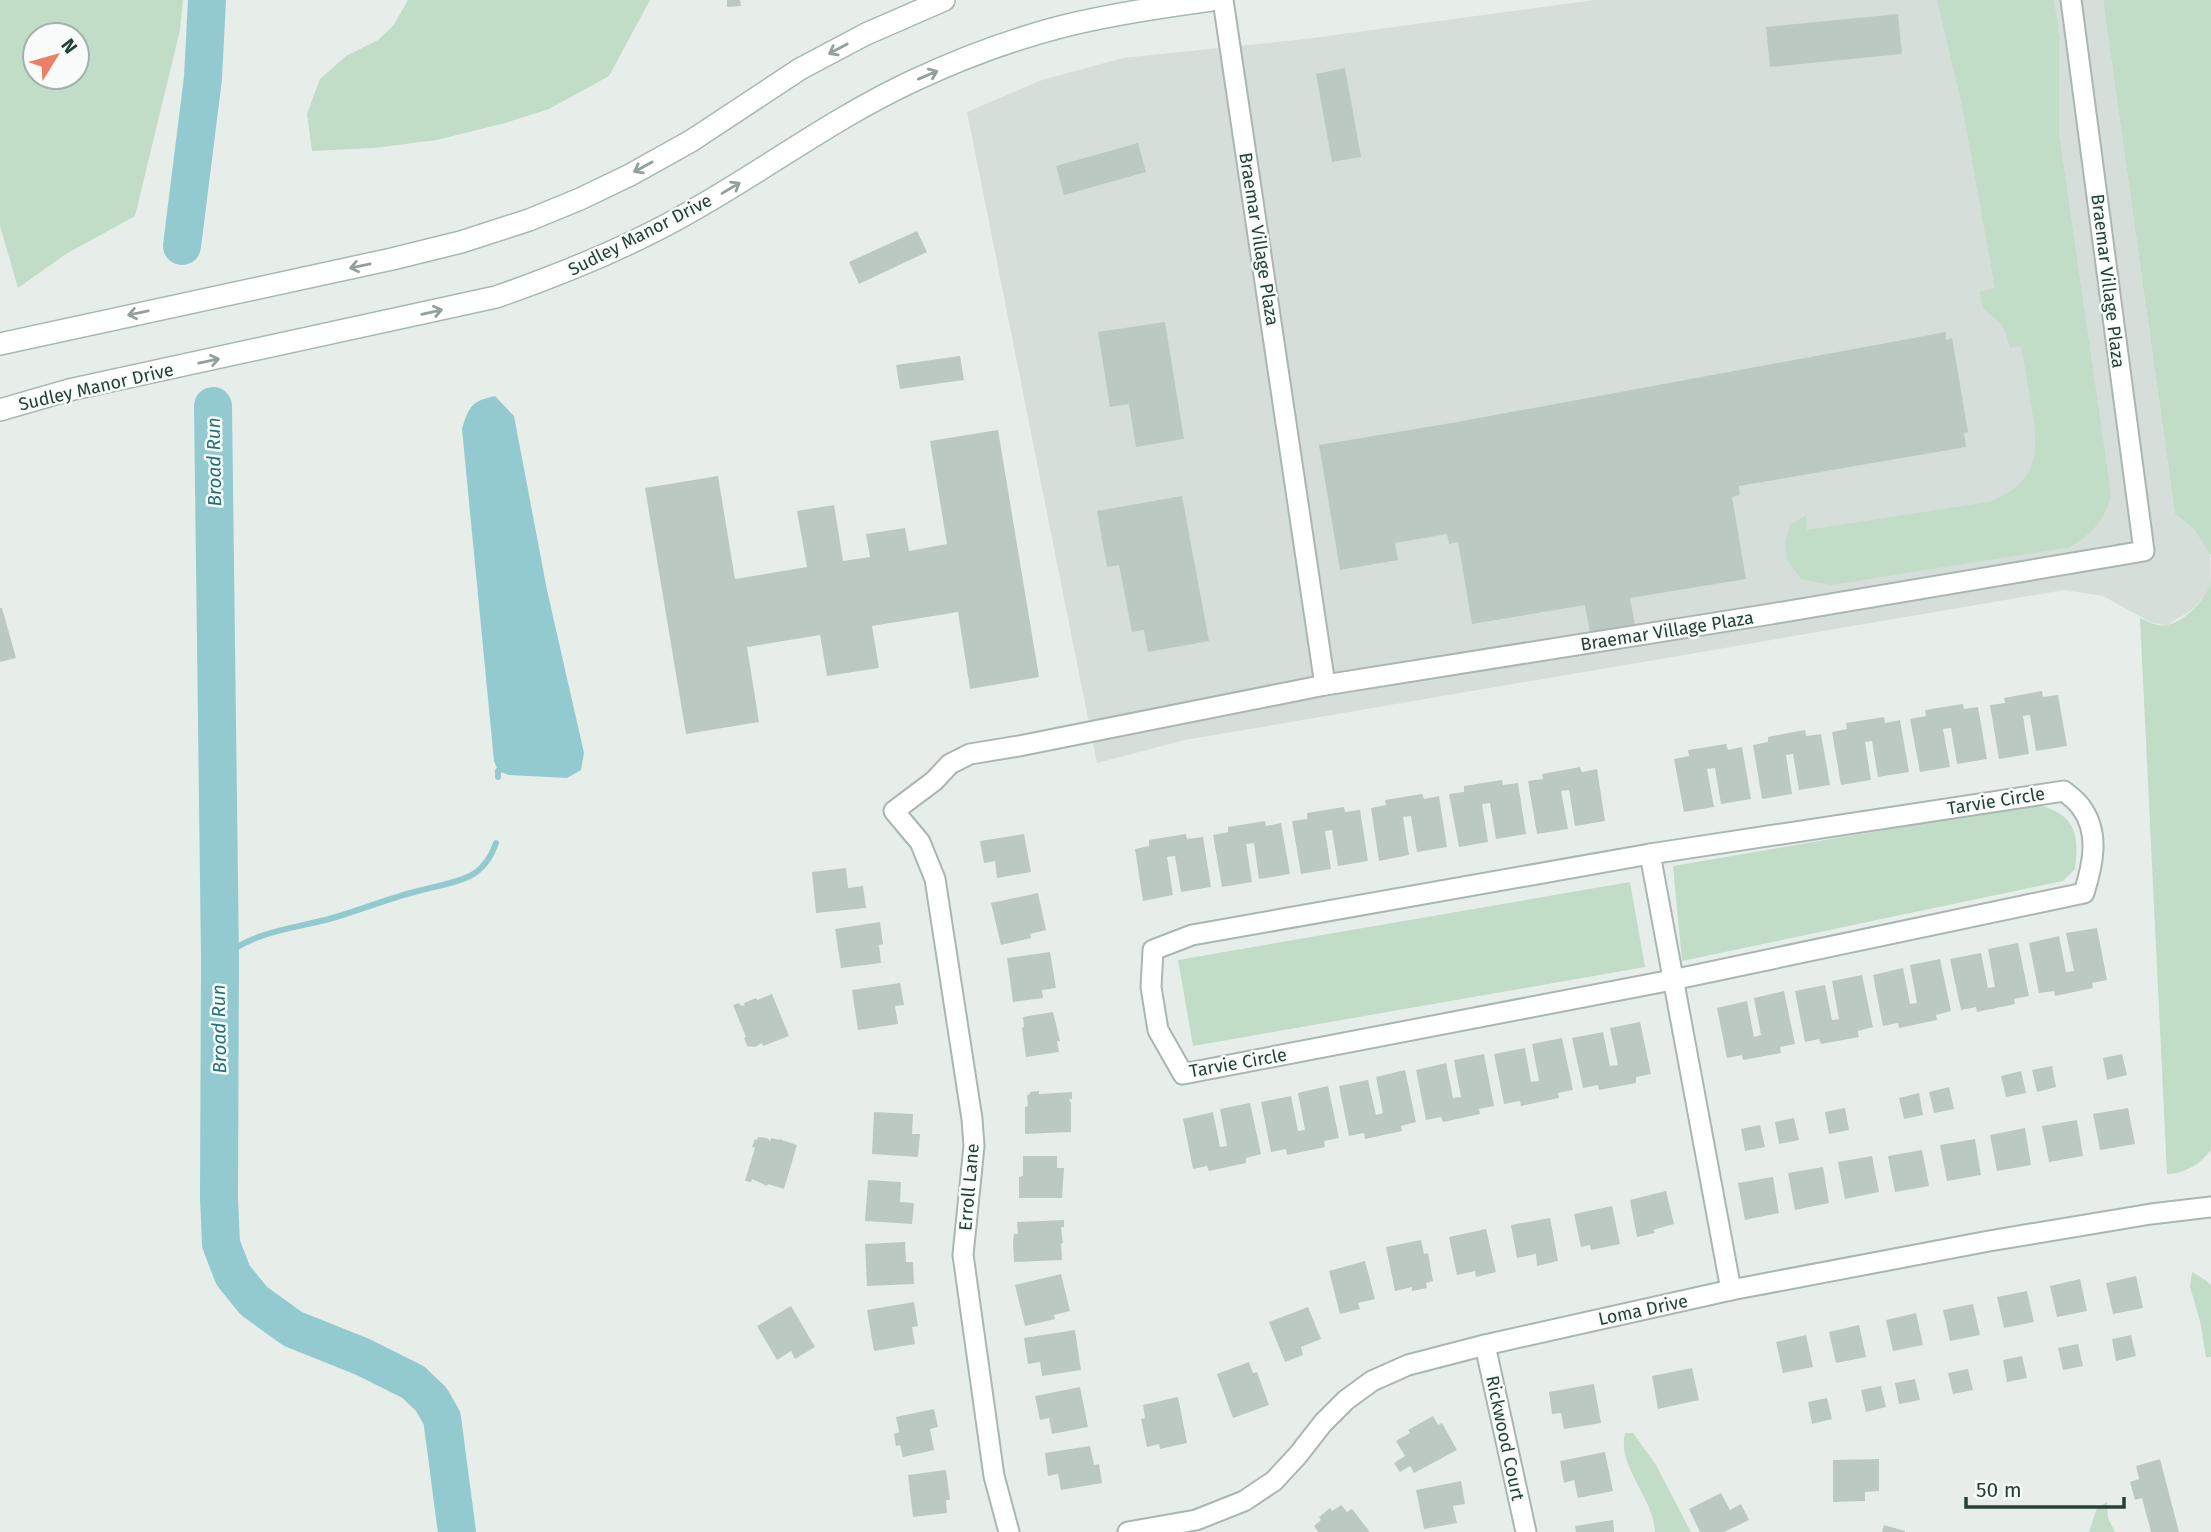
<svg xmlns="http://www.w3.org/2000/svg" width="2211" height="1532" font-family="'Fira Sans',sans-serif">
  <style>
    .built { fill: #d5ded9 }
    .green { fill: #c1ddc7; fill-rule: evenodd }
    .water { fill: #93cacf }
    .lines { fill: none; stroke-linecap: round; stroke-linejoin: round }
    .stream { stroke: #93cacf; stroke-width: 6 }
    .river { stroke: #93cacf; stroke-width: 38 }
    .building { fill: #bcc9c3 }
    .minor-casing { stroke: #a9b6b1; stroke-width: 23 }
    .secondary-casing { stroke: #a6b9b1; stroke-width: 24 }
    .minor { stroke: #fff; stroke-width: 19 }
    .secondary { stroke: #fff; stroke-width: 21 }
    .oneway { stroke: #92a09b }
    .labels { text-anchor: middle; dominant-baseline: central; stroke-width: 5; stroke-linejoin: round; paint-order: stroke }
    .street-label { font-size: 18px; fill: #264037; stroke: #f7fbf9 }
    .water-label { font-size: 19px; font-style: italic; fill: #237178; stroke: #f7fbf9 }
  </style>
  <rect width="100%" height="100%" fill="#e7eeea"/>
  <polygon class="built" points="1595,0 2103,0 2175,514 2194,529 2210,550 2211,582 2208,592 2192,610 2167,625 2152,623 2103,596 2064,590 1185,740 1097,763 967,112 1042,80 1123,58 1305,39"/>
  <g class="green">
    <path d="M0,0H183L180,30L135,216L66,254L18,288L0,226ZM35,35H77V77H35Z"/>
    <polygon points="408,0 650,0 609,76 549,109 505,123 437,140 374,148 312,151 307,114 320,79 346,56 378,40 393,26"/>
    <path d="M1937,0H2054L2059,35V134L2111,494C2106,520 2091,534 2070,547L1831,585L1801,579L1787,560L1785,541L1790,525L1806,515L1807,530L1989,502C2038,483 2040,453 2031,405C2028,386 2025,366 2021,346L2010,348C2008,341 2006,331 2002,325C1990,311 1982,316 1980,292L1995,288L1962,105Z"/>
    <polygon points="2103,0 2211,0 2211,555 2194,529 2175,514"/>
    <path d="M2211,582V1150C2200,1164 2185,1174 2167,1174L2140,618C2148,622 2158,627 2167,625C2186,621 2206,599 2211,582Z"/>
    <path d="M2037,804C2076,816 2079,832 2075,869L2063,881L1682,961L1673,866Z"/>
    <polygon points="1630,882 1645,967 1193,1046 1178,960"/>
    <polygon points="2192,1272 2207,1281 2211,1285 2211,1357 2206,1357 2200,1321 2190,1287"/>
    <path d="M1625,1433H1633L1656,1465L1691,1532H1655C1654,1527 1654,1521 1652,1516C1644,1489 1618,1462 1625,1433Z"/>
    <polygon points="2107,1502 2108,1518 2115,1532 2089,1532 2097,1508"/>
  </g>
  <path class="water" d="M495,396L514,416L547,590L584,753L581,770L567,778L509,775L498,771L494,761L462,429C469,406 472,401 495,396Z"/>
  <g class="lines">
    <g class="stream">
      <polyline points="498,771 498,777"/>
      <path d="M220,958C259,929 291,930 336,917C363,909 390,898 418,891C435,886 454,884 470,876C484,869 491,857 496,843"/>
    </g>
    <g class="river">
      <polyline points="182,246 203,78 207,0"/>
      <polyline points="213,406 220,958 219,1198 221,1244 233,1275 254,1301 293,1329 363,1357 413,1382 431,1399 442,1418 457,1532"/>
    </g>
  </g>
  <g class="building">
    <polygon points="727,0 740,0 741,6 727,7"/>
    <polygon points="1898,14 1902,54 1770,67 1766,27"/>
    <polygon points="1345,68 1361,157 1332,162 1316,74"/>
    <polygon points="1138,143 1146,172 1064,195 1056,166"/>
    <polygon points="917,231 927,252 859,284 849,262"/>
    <polygon points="1165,322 1184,439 1136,447 1129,404 1110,407 1098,332"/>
    <polygon points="1946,332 1946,340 1952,338 1968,432 1964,433 1966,447 1739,486 1740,495 1732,497 1746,579 1630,598 1635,625 1590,633 1585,605 1472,624 1458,542 1449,544 1447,534 1395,543 1398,560 1340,570 1319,445 1457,422"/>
    <polygon points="960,356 964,380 900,389 896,365"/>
    <polygon points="998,430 1039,677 970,689 958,612 872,626 879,668 827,676 820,635 747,647 759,722 686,734 645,488 718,476 735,579 807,567 797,511 834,505 843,561 870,557 866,534 905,528 909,551 947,544 930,441"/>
    <polygon points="1182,496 1209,641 1148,652 1144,630 1132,632 1119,565 1107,567 1097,511"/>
    <polygon points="0,608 2,608 16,658 0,662"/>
    <polygon points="2042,691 2043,697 2058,695 2067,746 2036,751 2030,715 2023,716 2029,754 1999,759 1990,705 2005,703 2004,698"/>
    <polygon points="1963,704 1964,709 1978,707 1987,759 1957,764 1951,728 1943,729 1950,767 1920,772 1910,719 1926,716 1925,710"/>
    <polygon points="1884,717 1885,723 1900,720 1909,772 1878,777 1872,741 1865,742 1871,780 1841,785 1832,732 1847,729 1846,723"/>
    <polygon points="1805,730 1806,736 1821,734 1830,785 1799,790 1793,754 1786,755 1792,794 1762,799 1753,745 1768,742 1768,737"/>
    <polygon points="1726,744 1728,750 1742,747 1751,799 1721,804 1715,768 1707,769 1714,807 1684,812 1674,759 1689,756 1688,750"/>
    <polygon points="1580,767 1582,772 1597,769 1605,821 1575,826 1569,790 1561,791 1568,829 1537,834 1528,781 1543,779 1542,774"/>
    <polygon points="1502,780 1503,785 1518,783 1526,834 1496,839 1490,803 1482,804 1488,842 1459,847 1449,794 1464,792 1464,786"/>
    <polygon points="1422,794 1424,799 1439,796 1447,847 1417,852 1411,816 1403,817 1409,855 1379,861 1371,808 1386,805 1385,800"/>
    <polygon points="1344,807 1345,812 1360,810 1368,861 1338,866 1332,830 1325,831 1331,869 1301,874 1292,821 1307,819 1307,813"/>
    <polygon points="1265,821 1266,826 1281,823 1290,874 1259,879 1254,843 1246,844 1252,882 1222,887 1213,835 1228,832 1228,827"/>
    <polygon points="1024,834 1031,872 997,878 995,861 984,863 980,841"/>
    <polygon points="1186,834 1187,839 1203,837 1211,887 1181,892 1175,856 1167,857 1173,895 1143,901 1135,849 1149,846 1149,840"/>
    <polygon points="846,868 848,888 863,886 866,908 816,913 812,872"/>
    <polygon points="1038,893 1046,930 1030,934 1031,938 1001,945 991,903"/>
    <polygon points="880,922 883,944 879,945 881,963 841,968 835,929"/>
    <polygon points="2097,928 2107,980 2092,983 2093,988 2055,996 2054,991 2039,993 2029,943 2059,936 2066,972 2074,971 2066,933"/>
    <polygon points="2018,943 2029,996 2014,999 2015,1004 1977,1012 1976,1007 1961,1010 1950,959 1981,953 1988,988 1995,987 1988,949"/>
    <polygon points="1050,952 1056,988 1042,990 1043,998 1013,1002 1007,958"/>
    <polygon points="1940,959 1951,1011 1936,1015 1937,1020 1899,1028 1898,1023 1883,1026 1873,975 1903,968 1910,1004 1917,1003 1910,965"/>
    <polygon points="1862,975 1873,1027 1858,1031 1859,1037 1821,1044 1819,1039 1805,1042 1795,991 1825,985 1832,1020 1839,1019 1832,981"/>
    <polygon points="900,983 904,1005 895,1006 898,1024 858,1030 852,990"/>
    <polygon points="1784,991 1795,1044 1780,1047 1781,1053 1743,1060 1742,1055 1727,1058 1717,1008 1747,1001 1754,1037 1761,1035 1754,998"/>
    <polygon points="772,994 789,1036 763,1046 762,1043 755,1047 747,1046 744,1038 746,1037 733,1005 739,1003 741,1006 745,1005 744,1003 756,998 757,1000"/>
    <polygon points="1053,1012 1060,1041 1057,1041 1059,1052 1026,1057 1022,1028 1024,1027 1023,1017"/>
    <polygon points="1640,1022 1651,1074 1636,1077 1636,1083 1599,1090 1598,1085 1583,1088 1572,1038 1603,1032 1610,1066 1618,1065 1610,1028"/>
    <polygon points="1562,1038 1573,1090 1558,1093 1559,1098 1521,1106 1520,1101 1504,1104 1494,1054 1525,1048 1531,1082 1539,1081 1532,1044"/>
    <polygon points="1484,1054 1494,1106 1479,1109 1480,1114 1443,1122 1441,1117 1426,1120 1416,1070 1446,1063 1453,1098 1461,1097 1454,1060"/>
    <polygon points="2122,1054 2127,1075 2107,1080 2103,1058"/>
    <polygon points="2052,1066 2056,1087 2037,1092 2032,1070"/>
    <polygon points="1405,1070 1416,1122 1401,1126 1402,1131 1365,1139 1364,1133 1349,1136 1339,1086 1368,1080 1376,1115 1383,1113 1376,1077"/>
    <polygon points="2021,1071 2026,1093 2006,1097 2001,1076"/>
    <polygon points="1328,1086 1339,1138 1324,1141 1325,1147 1287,1155 1286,1149 1271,1152 1261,1102 1291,1096 1298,1131 1305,1130 1298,1093"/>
    <polygon points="1949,1087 1954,1109 1934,1113 1929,1092"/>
    <polygon points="1039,1091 1039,1094 1072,1092 1072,1099 1069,1099 1071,1103 1071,1132 1025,1134 1025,1107 1028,1106 1027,1095 1030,1094 1030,1092"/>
    <polygon points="1919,1093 1923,1115 1904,1119 1899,1098"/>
    <polygon points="1250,1103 1261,1154 1246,1158 1246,1163 1209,1171 1207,1166 1193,1169 1183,1119 1213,1112 1220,1147 1227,1146 1220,1109"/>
    <polygon points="1845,1108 1849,1130 1829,1134 1825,1112"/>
    <polygon points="2128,1108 2135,1144 2100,1150 2093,1114"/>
    <polygon points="874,1112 913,1114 912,1134 920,1134 918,1157 872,1154"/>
    <polygon points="1794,1118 1799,1140 1779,1144 1775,1122"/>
    <polygon points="2077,1120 2083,1156 2049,1162 2042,1126"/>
    <polygon points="1760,1125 1765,1147 1745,1151 1741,1129"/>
    <polygon points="2025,1128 2031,1165 1997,1171 1990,1135"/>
    <polygon points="758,1137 767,1138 770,1141 771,1138 779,1140 779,1139 797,1145 784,1189 768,1184 767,1186 752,1179 751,1182 745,1181 755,1148 752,1147 755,1139 757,1140"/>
    <polygon points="1975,1139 1981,1175 1947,1181 1940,1145"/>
    <polygon points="1922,1150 1929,1186 1895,1192 1888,1156"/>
    <polygon points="1023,1156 1057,1156 1057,1168 1064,1168 1062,1198 1019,1198 1019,1177 1023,1176"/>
    <polygon points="1872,1156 1879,1192 1845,1199 1838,1162"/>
    <polygon points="1823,1167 1829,1203 1795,1210 1788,1173"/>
    <polygon points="1773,1177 1779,1213 1745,1220 1738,1183"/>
    <polygon points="868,1180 901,1182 900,1202 914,1203 912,1224 865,1221"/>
    <polygon points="1666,1191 1674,1224 1653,1230 1655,1233 1637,1237 1630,1200"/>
    <polygon points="1612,1206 1620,1244 1591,1250 1590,1245 1581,1247 1574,1214"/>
    <polygon points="1550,1218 1558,1261 1537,1266 1536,1254 1517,1258 1511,1225"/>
    <polygon points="1064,1220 1064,1227 1061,1227 1063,1243 1061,1244 1062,1260 1014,1262 1013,1242 1014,1234 1018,1234 1017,1222"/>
    <polygon points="1486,1229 1496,1272 1476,1277 1475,1271 1457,1275 1449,1237"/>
    <polygon points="1421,1240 1424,1254 1428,1253 1433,1281 1426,1283 1427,1288 1412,1291 1412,1287 1395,1291 1386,1247"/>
    <polygon points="905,1242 906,1262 913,1262 914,1284 867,1286 865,1244"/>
    <polygon points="1365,1261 1375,1299 1358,1303 1360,1309 1340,1314 1329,1271"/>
    <polygon points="1061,1274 1070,1311 1054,1315 1055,1319 1025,1326 1015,1285"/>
    <polygon points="2136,1276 2143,1308 2113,1314 2106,1283"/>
    <polygon points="2080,1279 2087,1311 2057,1317 2050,1286"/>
    <polygon points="2027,1291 2034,1322 2004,1328 1997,1297"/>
    <polygon points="914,1302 918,1326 912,1327 915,1344 874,1351 867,1310"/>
    <polygon points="1973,1304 1980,1335 1950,1341 1943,1310"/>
    <polygon points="791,1306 815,1347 795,1359 791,1351 777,1360 757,1326"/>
    <polygon points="1308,1307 1321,1339 1301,1347 1303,1355 1285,1362 1269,1322"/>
    <polygon points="1916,1313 1923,1345 1893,1351 1886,1320"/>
    <polygon points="1859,1325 1866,1357 1836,1363 1829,1332"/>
    <polygon points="1075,1330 1081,1370 1042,1376 1040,1362 1028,1364 1024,1338"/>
    <polygon points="1806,1335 1813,1367 1783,1373 1776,1342"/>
    <polygon points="2131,1335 2136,1356 2116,1361 2112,1339"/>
    <polygon points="2078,1344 2083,1366 2063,1370 2058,1348"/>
    <polygon points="2022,1356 2027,1378 2007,1382 2003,1360"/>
    <polygon points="1249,1362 1253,1373 1257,1372 1269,1405 1233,1418 1217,1374"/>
    <polygon points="1692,1368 1699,1400 1658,1409 1652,1376"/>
    <polygon points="1968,1369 1973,1390 1953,1394 1948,1373"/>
    <polygon points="1915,1379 1920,1400 1899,1404 1895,1383"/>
    <polygon points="1594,1384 1601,1423 1564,1429 1561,1413 1552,1414 1549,1392"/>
    <polygon points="1881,1386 1886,1407 1866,1412 1861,1390"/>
    <polygon points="1080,1387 1088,1427 1052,1434 1049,1418 1040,1420 1035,1396"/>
    <polygon points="1178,1397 1187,1443 1160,1449 1159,1444 1147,1447 1141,1419 1145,1418 1143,1405"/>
    <polygon points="1827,1398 1832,1419 1812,1424 1808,1402"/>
    <polygon points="934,1409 938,1427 930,1429 934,1450 903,1457 900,1445 896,1446 894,1434 899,1432 896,1417"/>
    <polygon points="1433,1416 1438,1425 1442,1423 1457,1450 1414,1473 1410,1466 1400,1472 1394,1463 1405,1456 1396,1441 1410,1433 1408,1430"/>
    <polygon points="1090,1446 1094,1465 1099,1464 1102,1483 1061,1490 1058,1474 1048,1476 1045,1453"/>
    <polygon points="1605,1452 1613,1491 1578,1498 1574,1480 1564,1483 1560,1461"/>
    <polygon points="1879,1459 1879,1491 1865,1492 1865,1501 1833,1502 1833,1460"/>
    <polygon points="2160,1459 2179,1532 2151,1532 2142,1498 2135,1500 2130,1482 2139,1479 2136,1466"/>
    <polygon points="946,1470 950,1500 946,1500 947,1513 913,1517 908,1475"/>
    <polygon points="1461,1481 1465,1504 1453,1506 1457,1523 1424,1529 1416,1490"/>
    <polygon points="1721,1493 1730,1510 1741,1504 1749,1520 1724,1532 1700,1532 1689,1509"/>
    <polygon points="1341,1505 1347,1512 1352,1509 1370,1532 1318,1532 1314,1526 1321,1520 1319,1517 1330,1508 1332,1511"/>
    <polygon points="1613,1520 1614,1532 1576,1532 1575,1526"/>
    <polygon points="1884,1525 1905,1531 1905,1532 1882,1532"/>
  </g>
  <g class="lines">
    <g class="minor-casing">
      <g id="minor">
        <polyline points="1223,0 1325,685"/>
        <path d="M2064,791C2070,796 2077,801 2081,807C2100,833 2093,864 2084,893L1672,980L1183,1074L1158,1030L1151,987L1153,950L1192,935L1650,854Z"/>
        <polyline points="1650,854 1731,1290"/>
        <polyline points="1485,1345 1526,1532"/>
        <polyline points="1009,1532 994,1476 963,1255 974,1146 972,1119 935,879 920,842 894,811 934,781 950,764 970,754 1019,746 1325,685 1771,614 2144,551 2071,0"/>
        <polyline points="1128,1532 1196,1520 1244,1501 1274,1481 1298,1455 1323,1423 1346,1400 1372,1381 1408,1365 1485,1345 1731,1290 1989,1241 2151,1214 2211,1207"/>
      </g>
    </g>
    <g class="secondary-casing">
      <g id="secondary">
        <polyline points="0,344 392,259 461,242 529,220 580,199 630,175 691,141 800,69 866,34 944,0"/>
        <path d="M0,410L69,390L496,297C565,273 632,246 695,209C769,167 837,116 915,80C962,58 1013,39 1064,26C1113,14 1162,7 1211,0"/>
      </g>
    </g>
    <use href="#minor" class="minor"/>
    <use href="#secondary" class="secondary"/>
  </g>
  <defs><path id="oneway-shaft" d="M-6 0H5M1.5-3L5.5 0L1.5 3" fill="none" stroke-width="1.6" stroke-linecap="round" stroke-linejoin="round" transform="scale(1.75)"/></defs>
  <g class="oneway">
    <use href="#oneway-shaft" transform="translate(838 49) rotate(152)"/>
    <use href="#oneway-shaft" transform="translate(928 75) rotate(-23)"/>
    <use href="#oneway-shaft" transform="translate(643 167) rotate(151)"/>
    <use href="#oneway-shaft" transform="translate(731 188) rotate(-31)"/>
    <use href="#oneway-shaft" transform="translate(360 266) rotate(168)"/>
    <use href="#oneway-shaft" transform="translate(432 312) rotate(-13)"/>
    <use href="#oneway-shaft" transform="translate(138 313) rotate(168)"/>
    <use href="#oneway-shaft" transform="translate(209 361) rotate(-12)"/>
  </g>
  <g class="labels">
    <g class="street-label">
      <text transform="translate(640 235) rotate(-27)">Sudley Manor Drive</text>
      <text transform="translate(1259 239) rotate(81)">Braemar Village Plaza</text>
      <text transform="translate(2108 281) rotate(83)">Braemar Village Plaza</text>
      <text transform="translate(96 387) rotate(-13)">Sudley Manor Drive</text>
      <text transform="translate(1667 631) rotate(-9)">Braemar Village Plaza</text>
      <text transform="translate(1996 801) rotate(-9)">Tarvie Circle</text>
      <text transform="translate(1238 1063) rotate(-10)">Tarvie Circle</text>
      <text transform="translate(969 1187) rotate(-85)">Erroll Lane</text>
      <text transform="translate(1643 1310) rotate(-12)">Loma Drive</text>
      <text transform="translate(1505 1438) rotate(78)">Rickwood Court</text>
    </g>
    <g class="water-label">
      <text transform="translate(214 462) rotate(-91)">Broad Run</text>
      <text transform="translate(219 1029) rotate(-91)">Broad Run</text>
    </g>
  </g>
  <g transform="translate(56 56) rotate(53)"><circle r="33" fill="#f7fbf9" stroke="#a3b0ab" stroke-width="2"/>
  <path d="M0-5L12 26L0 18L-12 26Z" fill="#e9806a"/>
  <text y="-10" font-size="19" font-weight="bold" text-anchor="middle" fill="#264037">N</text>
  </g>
  <path d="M1966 1497v10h158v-10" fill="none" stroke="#264037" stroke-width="3.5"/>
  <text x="1976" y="1497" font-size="21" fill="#264037" stroke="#f7fbf9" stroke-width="5" paint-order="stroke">50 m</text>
</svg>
